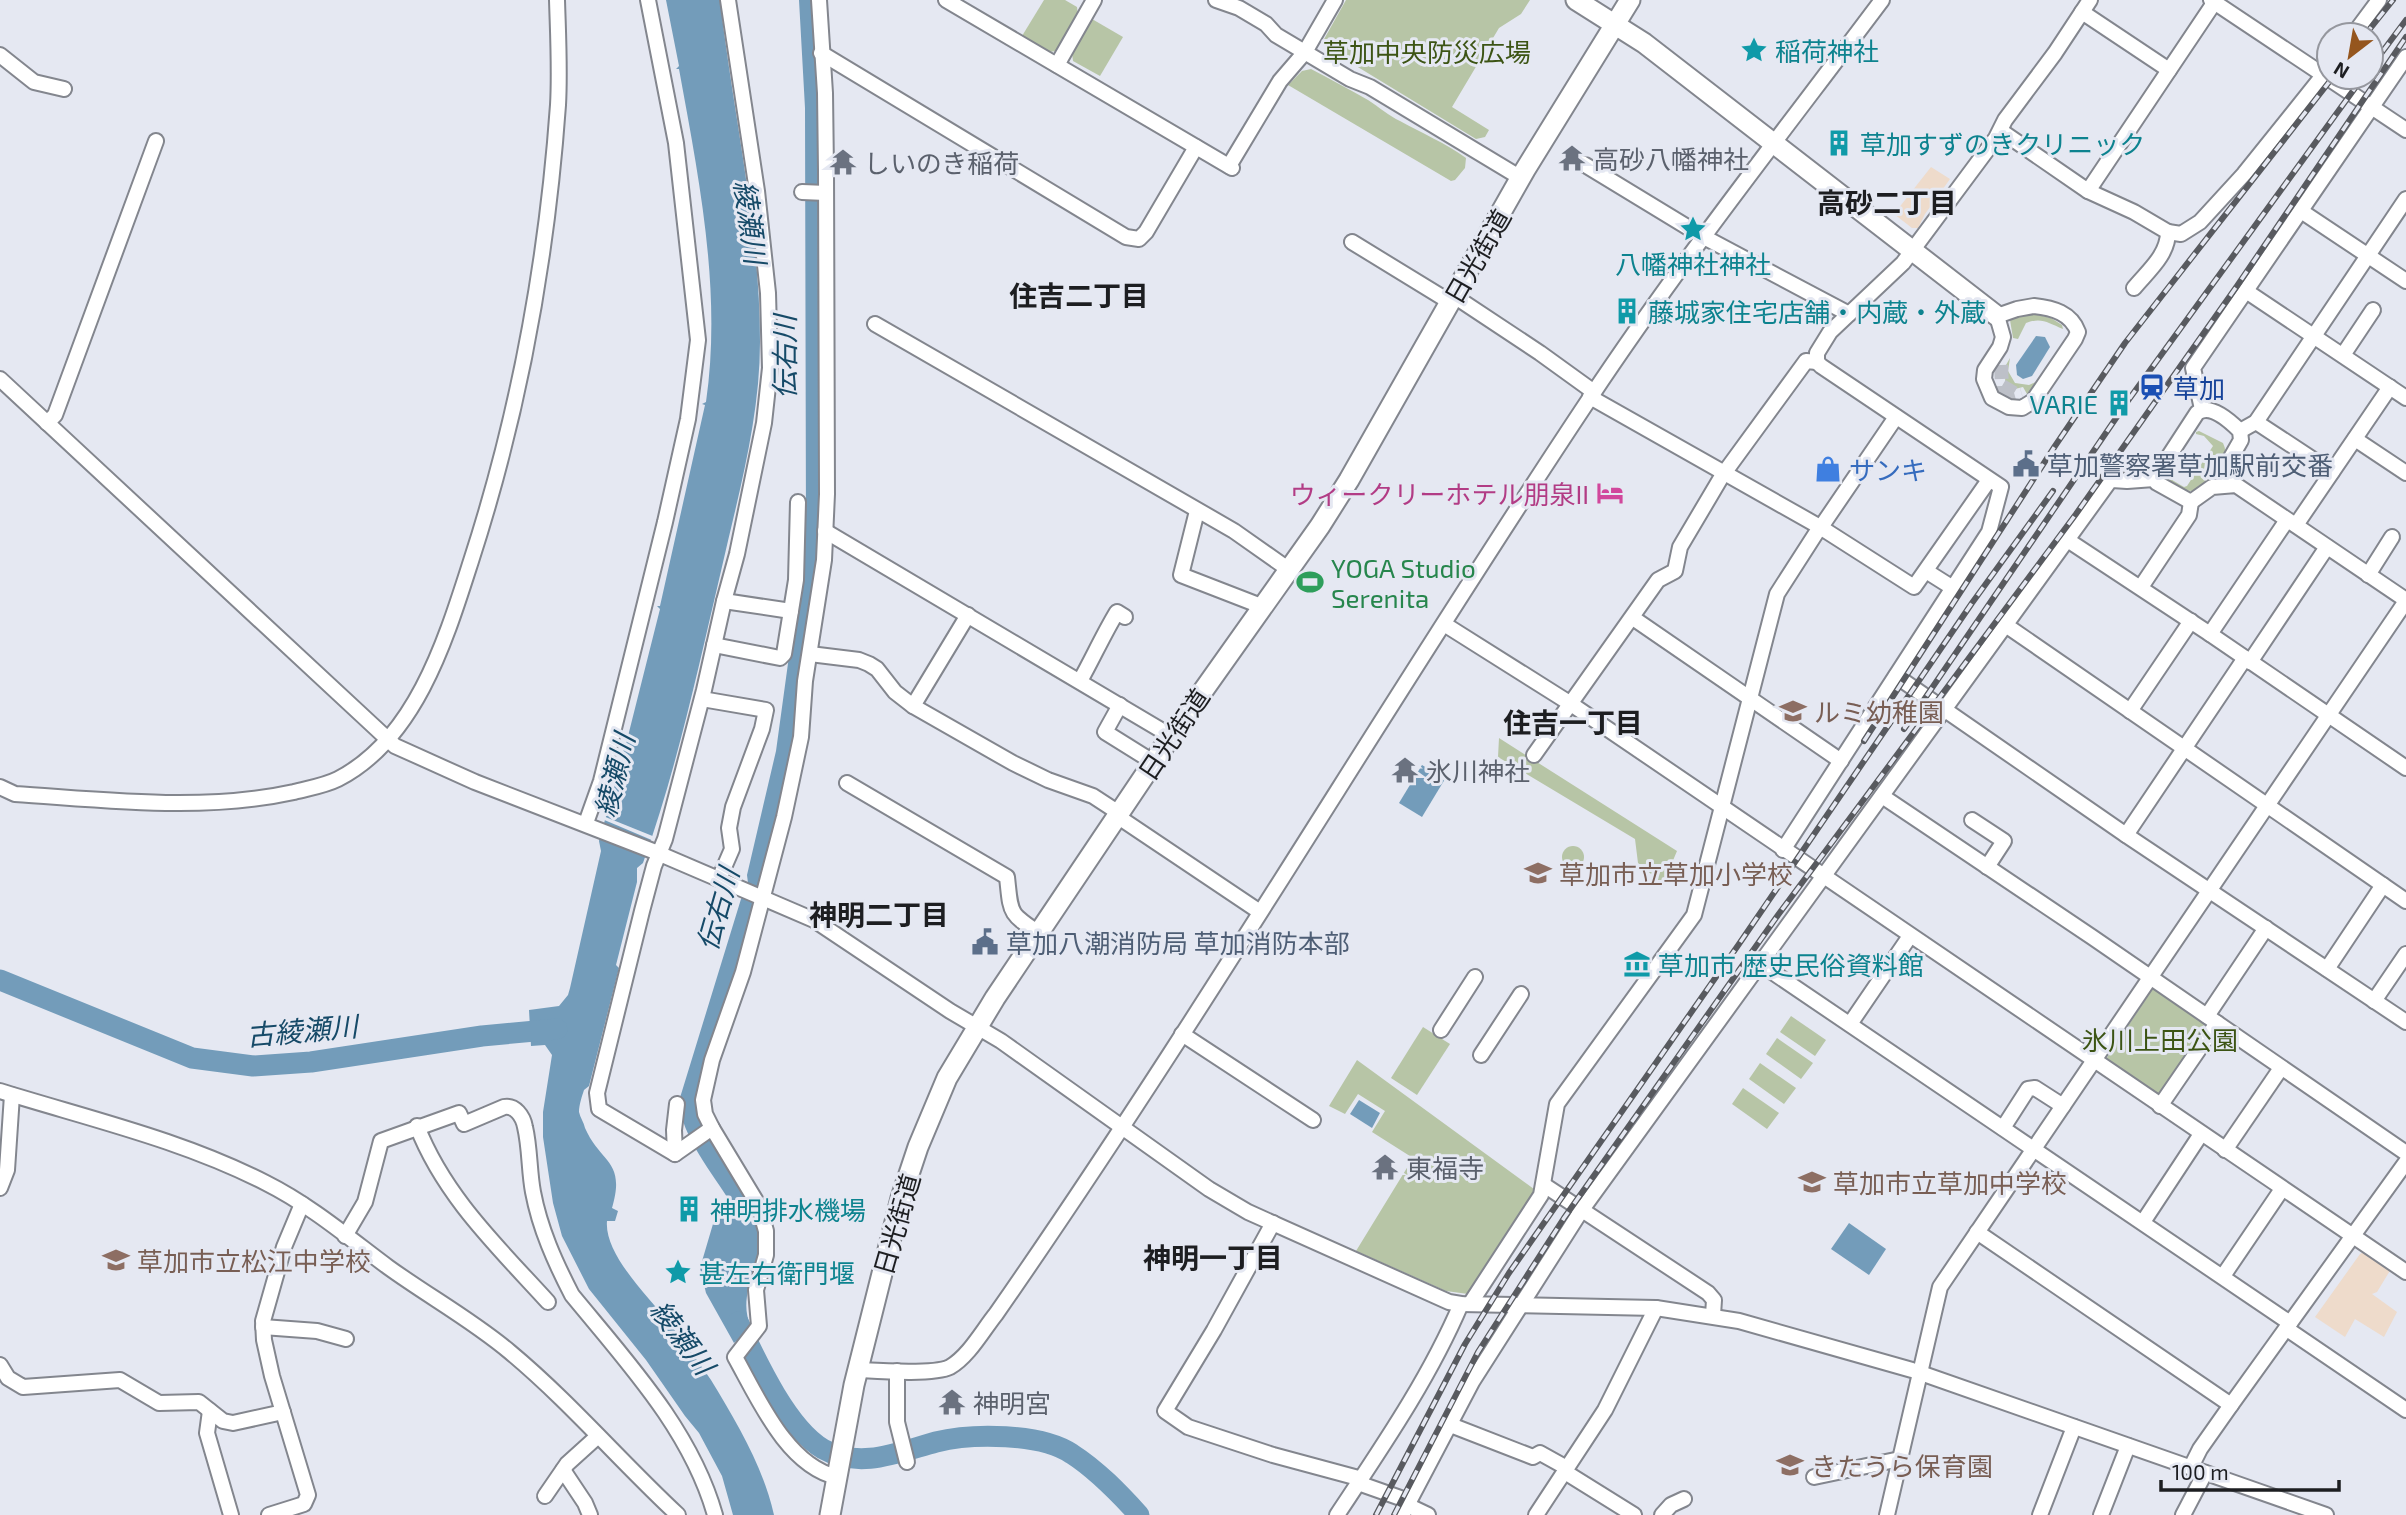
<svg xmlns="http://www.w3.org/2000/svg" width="2406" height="1515" font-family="'Exo 2','Noto Sans JP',sans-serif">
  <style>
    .commercial { fill: #eedbcb }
    .green { fill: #b7c5a6 }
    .water { fill: #739cba }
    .pier { fill: #e5e8f2 }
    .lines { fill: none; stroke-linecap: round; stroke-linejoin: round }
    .river { stroke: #739cba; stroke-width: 21 }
    .minor-tunnel { stroke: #bdc0c8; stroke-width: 14; stroke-dasharray: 14 7; stroke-linecap: butt }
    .minor-casing { stroke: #83868e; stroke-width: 18 }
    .major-casing { stroke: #83868e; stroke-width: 23 }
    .minor { stroke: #fff; stroke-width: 14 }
    .major { stroke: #fff; stroke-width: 19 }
    .rail-casing { stroke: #585a5f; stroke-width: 6 }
    .rail { stroke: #e5e8f2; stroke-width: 3.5; stroke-dasharray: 10; stroke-linecap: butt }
    .labels { text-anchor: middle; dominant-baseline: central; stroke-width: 6; stroke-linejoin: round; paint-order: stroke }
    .culture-label { font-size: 26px; fill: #0d838f; stroke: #e5e8f2; text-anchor: start }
    .park-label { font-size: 26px; fill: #3c5414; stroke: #e5e8f2 }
    .worship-label { font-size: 26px; fill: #5b616d; stroke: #e5e8f2; text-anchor: start }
    .street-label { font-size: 26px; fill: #1d1e21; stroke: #e5e8f2 }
    .transit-label { font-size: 26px; fill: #164399; stroke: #e5e8f2; text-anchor: start }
    .service-label { font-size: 26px; fill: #4e5e75; stroke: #e5e8f2; text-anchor: start }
    .shop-label { font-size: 26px; fill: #366cbe; stroke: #e5e8f2; text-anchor: start }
    .hotel-label { font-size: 26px; fill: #b23c85; stroke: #e5e8f2; text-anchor: end }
    .leisure-label { font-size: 26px; fill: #27864d; stroke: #e5e8f2; text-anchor: start }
    .education-label { font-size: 26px; fill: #785e54; stroke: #e5e8f2; text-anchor: start }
    .neighbourhood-label { font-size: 28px; font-weight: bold; fill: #1d1e21; stroke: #e5e8f2 }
    .water-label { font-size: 28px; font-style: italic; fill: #164a68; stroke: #e5e8f2 }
  </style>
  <rect width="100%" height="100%" fill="#e5e8f2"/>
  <g class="commercial">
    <polygon points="1931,167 1950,179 1925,214 1918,228 1912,228 1894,214"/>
    <polygon points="2364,1252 2391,1269 2377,1292 2372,1294 2397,1312 2384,1337 2355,1319 2345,1337 2315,1317 2360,1254"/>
  </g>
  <g class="green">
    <polygon points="1044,0 1065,0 1077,7 1078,16 1057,51 1049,52 1022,36"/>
    <polygon points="1346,0 1530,0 1521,14 1499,28 1452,107 1489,130 1485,137 1476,139 1325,47 1323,41"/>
    <polygon points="1092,19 1123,37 1100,76 1073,61 1072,53"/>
    <path d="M1311,69C1330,79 1349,89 1368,100C1379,107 1389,116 1400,121C1422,133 1445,143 1466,158L1465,168L1455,180L1451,181L1288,85L1302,71Z"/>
    <path d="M2029,313L2051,318L2062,325L2063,329C2048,323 2042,317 2026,323L2018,339L2013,338L2010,320L2014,317Z"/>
    <polygon points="2010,358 2008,371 2015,383 2029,385 2040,380 2032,391 2027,394 2023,387 2015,389 2005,382 2006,365"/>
    <path d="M2199,431L2223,443C2229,455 2223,467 2217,478C2210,480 2209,484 2203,488C2190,496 2177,486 2166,479L2167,477L2184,487L2187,486L2213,446L2204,436L2196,434V432Z"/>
    <polygon points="1499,738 1677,851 1663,884 1638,863 1635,839 1498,757"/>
    <circle cx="1573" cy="857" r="11"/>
    <polygon points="2154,987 2207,1023 2208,1027 2159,1098 2104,1062"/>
    <polygon points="1791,1016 1826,1040 1815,1056 1780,1032"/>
    <polygon points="1423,1027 1450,1044 1417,1095 1391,1078"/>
    <polygon points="1777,1038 1813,1063 1801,1079 1766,1054"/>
    <polygon points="1357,1060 1538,1192 1468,1294 1446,1291 1356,1251 1413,1158 1372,1132 1385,1111 1358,1094 1345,1114 1329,1106"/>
    <polygon points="1760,1063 1796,1088 1784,1104 1749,1079"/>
    <polygon points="1743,1088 1779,1113 1767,1129 1732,1104"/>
  </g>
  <g class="water">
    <path d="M666,0H720C733,114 760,227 760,342C760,419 738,496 721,571C698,669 677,768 643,863L637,868V882L616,965L619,968L589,1086L584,1090C582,1096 579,1105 579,1112C580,1117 584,1123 585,1128C601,1164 626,1160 612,1208L618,1211L615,1221H607C604,1255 650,1298 670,1324C684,1342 698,1361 711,1380C737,1423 763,1466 774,1515H733L722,1476L699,1433L685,1416L646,1360L589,1289L562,1236L553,1203L543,1137V1112L552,1055L545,1045L531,1046L529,1010L559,1006L568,995L570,988L601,851L599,841L624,753L623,748H625L660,609L657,606H660L705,405L702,404L706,402C722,291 699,179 679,69H676L679,66Z"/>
    <path d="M799,0H813L818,95L821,500C811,704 763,902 696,1093V1109L702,1123C717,1149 756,1205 759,1233C762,1266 736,1295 751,1327L734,1343L706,1293L700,1268L718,1207L727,1210L731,1203C713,1174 681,1136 679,1101L741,899L748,883L747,875L776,751L806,532L805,108Z"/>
    <polygon points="2036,336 2045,337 2050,347 2032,376 2023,379 2017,375 2016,365"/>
    <polygon points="1422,765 1445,779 1422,817 1399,803"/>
    <polygon points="1359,1100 1380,1113 1372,1128 1350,1114"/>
    <polygon points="1849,1223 1886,1249 1869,1275 1831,1249"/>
  </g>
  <polygon class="pier" points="603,816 655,837 654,841 602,819"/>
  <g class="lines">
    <g class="river">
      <polyline points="0,980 192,1058 253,1066 311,1062 482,1036 557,1029"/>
      <path d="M738,1322C756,1360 787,1428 823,1449C860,1470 899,1452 936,1442C972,1433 1041,1433 1072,1454C1097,1470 1119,1493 1139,1515"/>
    </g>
    <polyline class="minor-tunnel" points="2001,365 2002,386 2014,393 2021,391"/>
    <g class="minor-casing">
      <g id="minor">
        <path d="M819,0L825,93L826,171L827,494L824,560L805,681L801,737L784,817L743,972L712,1060L703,1100L705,1114L712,1128L759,1206L766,1231V1255L756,1290L759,1326L735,1357C758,1398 787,1466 837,1477"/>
        <polyline points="946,0 1232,168"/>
        <polyline points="1216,0 1239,8 1266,24 1276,35 1350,79 1370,87 1521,178"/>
        <polyline points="2211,0 2406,130"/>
        <polyline points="2082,12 2169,70"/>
        <polyline points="2353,35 2379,0"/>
        <polyline points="821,53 1126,237 1139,239 1146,232 1196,147"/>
        <polyline points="0,55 34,82 64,89"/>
        <polyline points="1057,65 1094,0"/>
        <path d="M2001,131L2088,191L2134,212L2168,232C2168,255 2148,271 2134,288"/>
        <polyline points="1582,163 1702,236 1849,314"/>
        <polyline points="1229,166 1280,81 1305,52 1335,0"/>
        <polyline points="2088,191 2216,0"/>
        <polyline points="802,192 826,193"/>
        <polyline points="2301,211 2406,281"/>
        <polyline points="2168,232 2181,234 2200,222 2244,174 2329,68"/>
        <polyline points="1352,242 1450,302"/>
        <polyline points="2246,291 2406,398"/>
        <polyline points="1454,296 1540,353 1594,392"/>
        <path d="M2034,306C2053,308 2071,313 2078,332L2075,339L2033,401L2022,408L2009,407L1992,398L1984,379L1985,370L2000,347L2003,337L1997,316L2017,309Z"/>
        <polyline points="875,324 1234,531 1288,569"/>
        <polyline points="2343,355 2373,310"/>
        <polyline points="0,379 395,746 475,782 653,851 814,920 950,1011 1001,1041 1209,1189 1248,1212 1449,1302 1461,1304 1656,1308 1739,1321 1912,1370 2326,1515"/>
        <polyline points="1590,397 1820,527 1914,587 1989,480"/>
        <polyline points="2202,409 2193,368 2406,57"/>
        <polyline points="2256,422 2332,472"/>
        <polyline points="47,423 55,415 156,141"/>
        <polyline points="2240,431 2256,422 2406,199"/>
        <polyline points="2355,439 2406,473"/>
        <path d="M2236,485L2212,487L2191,502L2157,483L2154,479L2197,413C2210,403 2230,421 2240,431L2241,440L2229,461L2231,477L2236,485L2406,600"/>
        <polyline points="1197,511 1181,575 1261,606"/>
        <polyline points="2296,525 2390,387"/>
        <polyline points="1821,527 1896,417"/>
        <polyline points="825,531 1171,736"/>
        <polyline points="2069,541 2210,634 2406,768"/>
        <polyline points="1926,571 1953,588"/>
        <polyline points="2368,575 2392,537"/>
        <polyline points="2141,587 2189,515 2191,502"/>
        <polyline points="724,601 791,611"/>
        <polyline points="1633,618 1841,761"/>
        <polyline points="1444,624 1571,704 2406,1272"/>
        <polyline points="2007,626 2406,901"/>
        <polyline points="2210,634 2287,520"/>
        <polyline points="714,645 780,658 784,654 796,580 798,502"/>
        <polyline points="810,654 859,660 869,664 877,669 895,692 913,706 1013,763 1048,780 1093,796 1119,813"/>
        <polyline points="2250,662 2327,547"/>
        <polyline points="1896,676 2126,835 2406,1022"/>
        <path d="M1080,681C1093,658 1103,635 1117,612L1125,617"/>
        <polyline points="702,699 766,710 762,729 733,807 729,828 732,849 719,879"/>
        <polyline points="1120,705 1105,732 1153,762"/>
        <polyline points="913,706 968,615"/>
        <polyline points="2130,711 2191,621"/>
        <polyline points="1534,755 1658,580 1675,571 1680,547 1722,476 1806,361 1817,362"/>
        <path d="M847,783L1007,877C1011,913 1008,913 1039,933"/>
        <path d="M0,787L15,794C107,800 203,812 294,792C309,788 324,786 338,779C416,739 446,639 471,561C519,413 547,260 558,105C560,70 558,34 557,0"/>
        <polyline points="1882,796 2092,937 2406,1153"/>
        <polyline points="1117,816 1260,912"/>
        <polyline points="1972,820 2004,841 1987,867"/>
        <polyline points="586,823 601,781 665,522 688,419 698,340 676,143 648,0"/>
        <polyline points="2126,835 2245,658"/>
        <polyline points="1783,850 1989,532 2001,487 1821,366 1817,362 1817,353 1830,332 1903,263 1996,138 2005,120 2055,53 2090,0"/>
        <polyline points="1759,963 2290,1323"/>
        <polyline points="2327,969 2383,885"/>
        <polyline points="2374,1001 2406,954"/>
        <polyline points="2207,1016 2266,928"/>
        <polyline points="1850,1024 1910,936"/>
        <polyline points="1441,1030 1475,977"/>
        <polyline points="1182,1034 1313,1120"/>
        <polyline points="1481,1055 1521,994"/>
        <path d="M0,1091C90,1119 182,1140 266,1183C310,1205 349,1238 388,1267C428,1296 472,1320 510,1352C570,1402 621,1462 678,1515"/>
        <polyline points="2160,1106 2217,1023"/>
        <path d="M417,1126C444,1196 498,1247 548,1302"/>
        <polyline points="712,1128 675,1154 599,1109 597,1093 642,911 654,866 665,839 704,690 724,601 737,554 764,423 770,368 768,293 757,191 728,0"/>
        <polyline points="2003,1128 2028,1089 2035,1088 2063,1106"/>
        <polyline points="2225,1150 2281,1068"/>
        <polyline points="675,1154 674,1130 677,1104"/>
        <polyline points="1544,1185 1708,1293 1714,1300 1713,1315"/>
        <polyline points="0,1188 7,1170 12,1095"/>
        <polyline points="2143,1222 2201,1134"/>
        <polyline points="1273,1223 1214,1330 1165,1411 1188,1427 1273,1455 1362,1479"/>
        <polyline points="1977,1232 2231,1405"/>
        <path d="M345,1236L365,1202L381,1141L459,1113L464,1124L504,1107C515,1105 523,1116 525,1127C530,1148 529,1171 533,1192C540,1229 555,1262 572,1295C627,1362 691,1430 715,1515"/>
        <polyline points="2223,1276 2282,1189"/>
        <polyline points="1470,1304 1541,1195 1557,1104 1694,915 1777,594 1820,527"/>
        <polyline points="263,1327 317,1331 346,1339"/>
        <polyline points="2287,1329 2406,1410"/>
        <polyline points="0,1365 8,1378 23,1387 120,1380 159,1403 199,1402 223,1421 233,1423 283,1412"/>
        <path d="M858,1370C878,1371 934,1375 950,1367C969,1356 983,1330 996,1314C1204,1015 1388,701 1590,398C1681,261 1783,132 1882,0"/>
        <polyline points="897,1371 897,1422 907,1462"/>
        <polyline points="210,1411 207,1433 231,1515"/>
        <polyline points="1448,1424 1533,1457 1540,1453 1567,1468"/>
        <polyline points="2191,1467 2200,1449 2231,1405 2406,1162"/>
        <polyline points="563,1470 585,1503 590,1515"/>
        <polyline points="1565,1472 1634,1515"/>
        <polyline points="1814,1477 1900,1459"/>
        <polyline points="1358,1483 1409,1501"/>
        <polyline points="545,1496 567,1464 598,1436"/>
        <polyline points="1407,1505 1428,1515"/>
        <polyline points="269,1515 304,1504 308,1495 272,1376 264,1340 263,1321 284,1247 302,1204"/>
        <path d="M1337,1515C1382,1447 1429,1379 1461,1304"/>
        <polyline points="1402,1515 1472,1382 1581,1211 2109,482 2112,480 2127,481 2154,479"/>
        <polyline points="1536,1515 1605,1410 1656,1308"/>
        <polyline points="1662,1515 1671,1505 1684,1499"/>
        <polyline points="1887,1515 1940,1287 2406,601"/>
        <polyline points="2040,1515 2074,1427"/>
        <polyline points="2101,1515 2128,1446"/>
        <polyline points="2183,1515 2205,1473"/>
      </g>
    </g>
    <g class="major-casing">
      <g id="major">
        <polyline points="1576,0 1644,43 1997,316"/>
        <polyline points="830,1515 854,1385 901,1198 918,1147 947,1078 995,998 1171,736 1320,526 1349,480 1525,170 1630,0"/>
      </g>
    </g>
    <use href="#minor" class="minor"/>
    <use href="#major" class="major"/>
    <g class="rail-casing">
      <g id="rail">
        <polyline points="2365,35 2393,0"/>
        <polyline points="2371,67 2406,20"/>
        <polyline points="1904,729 2127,402 2363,77"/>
        <polyline points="1864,741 2055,446 2125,343 2333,77"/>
        <polyline points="1376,1515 1465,1344 1509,1273 1739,944 1972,603 2053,491"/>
        <polyline points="1394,1515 1478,1352 1564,1218 1778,915 2076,514 2237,286 2406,37"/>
      </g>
    </g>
    <use href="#rail" class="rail"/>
  </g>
  <defs>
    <g id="sight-bare" transform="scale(2.1)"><path d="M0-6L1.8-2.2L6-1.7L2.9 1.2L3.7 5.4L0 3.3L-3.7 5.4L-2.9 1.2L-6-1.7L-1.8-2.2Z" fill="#0f9aa8" stroke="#e5e8f2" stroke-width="2.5" paint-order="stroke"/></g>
    <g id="building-bare" transform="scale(2.1)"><path d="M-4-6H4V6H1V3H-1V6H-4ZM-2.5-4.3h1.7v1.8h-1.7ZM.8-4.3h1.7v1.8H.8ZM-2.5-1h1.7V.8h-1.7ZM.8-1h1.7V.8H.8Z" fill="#0f9aa8" stroke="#e5e8f2" stroke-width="2.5" paint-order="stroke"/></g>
    <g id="temple-bare" transform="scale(2.1)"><path d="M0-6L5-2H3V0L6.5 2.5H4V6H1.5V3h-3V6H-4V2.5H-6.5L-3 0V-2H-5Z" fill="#6b7280" stroke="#e5e8f2" stroke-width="2.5" paint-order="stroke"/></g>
    <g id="station-bare" transform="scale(2.1)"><path d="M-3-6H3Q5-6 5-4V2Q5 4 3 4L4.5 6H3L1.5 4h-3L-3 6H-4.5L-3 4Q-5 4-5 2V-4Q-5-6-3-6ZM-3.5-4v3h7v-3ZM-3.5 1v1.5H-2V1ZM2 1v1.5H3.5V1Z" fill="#1a4fb4" stroke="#e5e8f2" stroke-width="2.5" paint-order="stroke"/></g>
    <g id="civic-bare" transform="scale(2.1)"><path d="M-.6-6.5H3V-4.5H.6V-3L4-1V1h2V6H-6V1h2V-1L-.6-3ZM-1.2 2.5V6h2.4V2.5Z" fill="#5c6f8a" stroke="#e5e8f2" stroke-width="2.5" paint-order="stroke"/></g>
    <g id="shop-bare" transform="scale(2.1)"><path d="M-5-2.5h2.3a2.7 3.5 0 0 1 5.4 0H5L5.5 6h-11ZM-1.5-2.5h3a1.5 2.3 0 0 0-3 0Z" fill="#3f7fe0" stroke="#e5e8f2" stroke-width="2.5" paint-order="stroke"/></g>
    <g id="hotel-bare" transform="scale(2.1)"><path d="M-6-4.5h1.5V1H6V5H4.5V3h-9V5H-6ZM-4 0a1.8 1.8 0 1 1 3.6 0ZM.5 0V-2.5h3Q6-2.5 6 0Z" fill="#d1479c" stroke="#e5e8f2" stroke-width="2.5" paint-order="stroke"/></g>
    <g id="stadium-bare" transform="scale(2.1)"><path d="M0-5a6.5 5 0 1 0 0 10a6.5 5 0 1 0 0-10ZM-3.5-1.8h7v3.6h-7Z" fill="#2e9e5b" stroke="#e5e8f2" stroke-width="2.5" paint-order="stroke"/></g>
    <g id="school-bare" transform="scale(2.1)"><path d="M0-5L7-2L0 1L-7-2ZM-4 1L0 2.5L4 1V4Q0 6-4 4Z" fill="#8d6e63" stroke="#e5e8f2" stroke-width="2.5" paint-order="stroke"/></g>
    <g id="museum-bare" transform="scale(2.1)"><path d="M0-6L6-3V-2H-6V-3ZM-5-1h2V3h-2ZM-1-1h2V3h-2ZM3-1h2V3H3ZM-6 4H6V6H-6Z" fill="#0f9aa8" stroke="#e5e8f2" stroke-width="2.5" paint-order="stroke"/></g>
  </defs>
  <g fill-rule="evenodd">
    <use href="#sight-bare" x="1754" y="50"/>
    <use href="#building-bare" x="1839" y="143"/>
    <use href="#temple-bare" x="1572" y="158"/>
    <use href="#temple-bare" x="843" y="162"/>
    <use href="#sight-bare" x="1693" y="229"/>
    <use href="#building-bare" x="1627" y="311"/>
    <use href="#station-bare" x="2152" y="387"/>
    <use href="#building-bare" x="2119" y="403"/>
    <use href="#civic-bare" x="2026" y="464"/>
    <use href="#shop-bare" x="1828" y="469"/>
    <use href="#hotel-bare" x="1610" y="493"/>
    <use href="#stadium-bare" x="1310" y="582"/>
    <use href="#school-bare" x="1793" y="711"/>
    <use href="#temple-bare" x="1405" y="770"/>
    <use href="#school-bare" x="1538" y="873"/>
    <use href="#civic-bare" x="985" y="942"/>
    <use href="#museum-bare" x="1637" y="964"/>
    <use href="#temple-bare" x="1385" y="1167"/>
    <use href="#school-bare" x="1812" y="1182"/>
    <use href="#building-bare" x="689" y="1209"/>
    <use href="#school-bare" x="116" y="1260"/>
    <use href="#sight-bare" x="678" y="1272"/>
    <use href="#temple-bare" x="952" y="1402"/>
    <use href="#school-bare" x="1790" y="1465"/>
  </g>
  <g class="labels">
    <g class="culture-label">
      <text x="1775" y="50">稲荷神社</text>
      <text x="1860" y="143">草加すずのきクリニック</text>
      <text x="1693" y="263" text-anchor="middle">八幡神社神社</text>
      <text x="1648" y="311">藤城家住宅店舗・内蔵・外蔵</text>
      <text x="2098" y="403" text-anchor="end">VARIE</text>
      <text x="1658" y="964">草加市 歴史民俗資料館</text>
      <text x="710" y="1209">神明排水機場</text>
      <text x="699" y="1272">甚左右衛門堰</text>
    </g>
    <g class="park-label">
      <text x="1427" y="51">草加中央防災広場</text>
      <text x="2160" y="1039">氷川上田公園</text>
    </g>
    <g class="worship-label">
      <text x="1593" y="158">高砂八幡神社</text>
      <text x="864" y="162">しいのき稲荷</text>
      <text x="1426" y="770">氷川神社</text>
      <text x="1406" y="1167">東福寺</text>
      <text x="973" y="1402">神明宮</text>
    </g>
    <g class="street-label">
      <text transform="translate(1477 256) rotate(-60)">日光街道</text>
      <text transform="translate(1173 734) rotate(-56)">日光街道</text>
      <text transform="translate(896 1224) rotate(-74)">日光街道</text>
    </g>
    <g class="transit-label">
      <text x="2173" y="387">草加</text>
    </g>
    <g class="service-label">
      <text x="2047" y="464">草加警察署草加駅前交番</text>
      <text x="1006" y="942">草加八潮消防局 草加消防本部</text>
    </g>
    <g class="shop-label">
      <text x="1849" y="469">サンキ</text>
    </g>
    <g class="hotel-label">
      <text x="1589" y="493">ウィークリーホテル朋泉II</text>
    </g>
    <g class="leisure-label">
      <text x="1331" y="567">YOGA Studio<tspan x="1331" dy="30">Serenita</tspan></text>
    </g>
    <g class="education-label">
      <text x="1814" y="711">ルミ幼稚園</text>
      <text x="1559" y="873">草加市立草加小学校</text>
      <text x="1833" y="1182">草加市立草加中学校</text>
      <text x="137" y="1260">草加市立松江中学校</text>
      <text x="1811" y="1465">きたうら保育園</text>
    </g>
    <g class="neighbourhood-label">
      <text x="1887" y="202">高砂二丁目</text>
      <text x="1079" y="295">住吉二丁目</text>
      <text x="1573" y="722">住吉一丁目</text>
      <text x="879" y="914">神明二丁目</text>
      <text x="1213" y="1257">神明一丁目</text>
    </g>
    <g class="water-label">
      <text transform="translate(751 222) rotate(82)">綾瀬川</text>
      <text transform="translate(784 357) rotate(-90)">伝右川</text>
      <text transform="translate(614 775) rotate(-76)">綾瀬川</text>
      <text transform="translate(717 909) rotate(-74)">伝右川</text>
      <text transform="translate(302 1030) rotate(-5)">古綾瀬川</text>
      <text transform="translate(683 1337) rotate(53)">綾瀬川</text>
    </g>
  </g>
  <g transform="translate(2350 56) rotate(211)"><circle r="33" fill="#e5e8f2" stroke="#95979e" stroke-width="2"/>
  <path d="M0-5L12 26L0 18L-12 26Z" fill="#95561e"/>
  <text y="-10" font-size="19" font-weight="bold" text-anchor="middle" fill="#1d1e21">N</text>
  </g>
  <path d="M2161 1480v10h178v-10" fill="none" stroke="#1d1e21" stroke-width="3.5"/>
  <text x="2172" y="1480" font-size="21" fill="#1d1e21" stroke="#e5e8f2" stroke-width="5" paint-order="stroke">100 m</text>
</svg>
